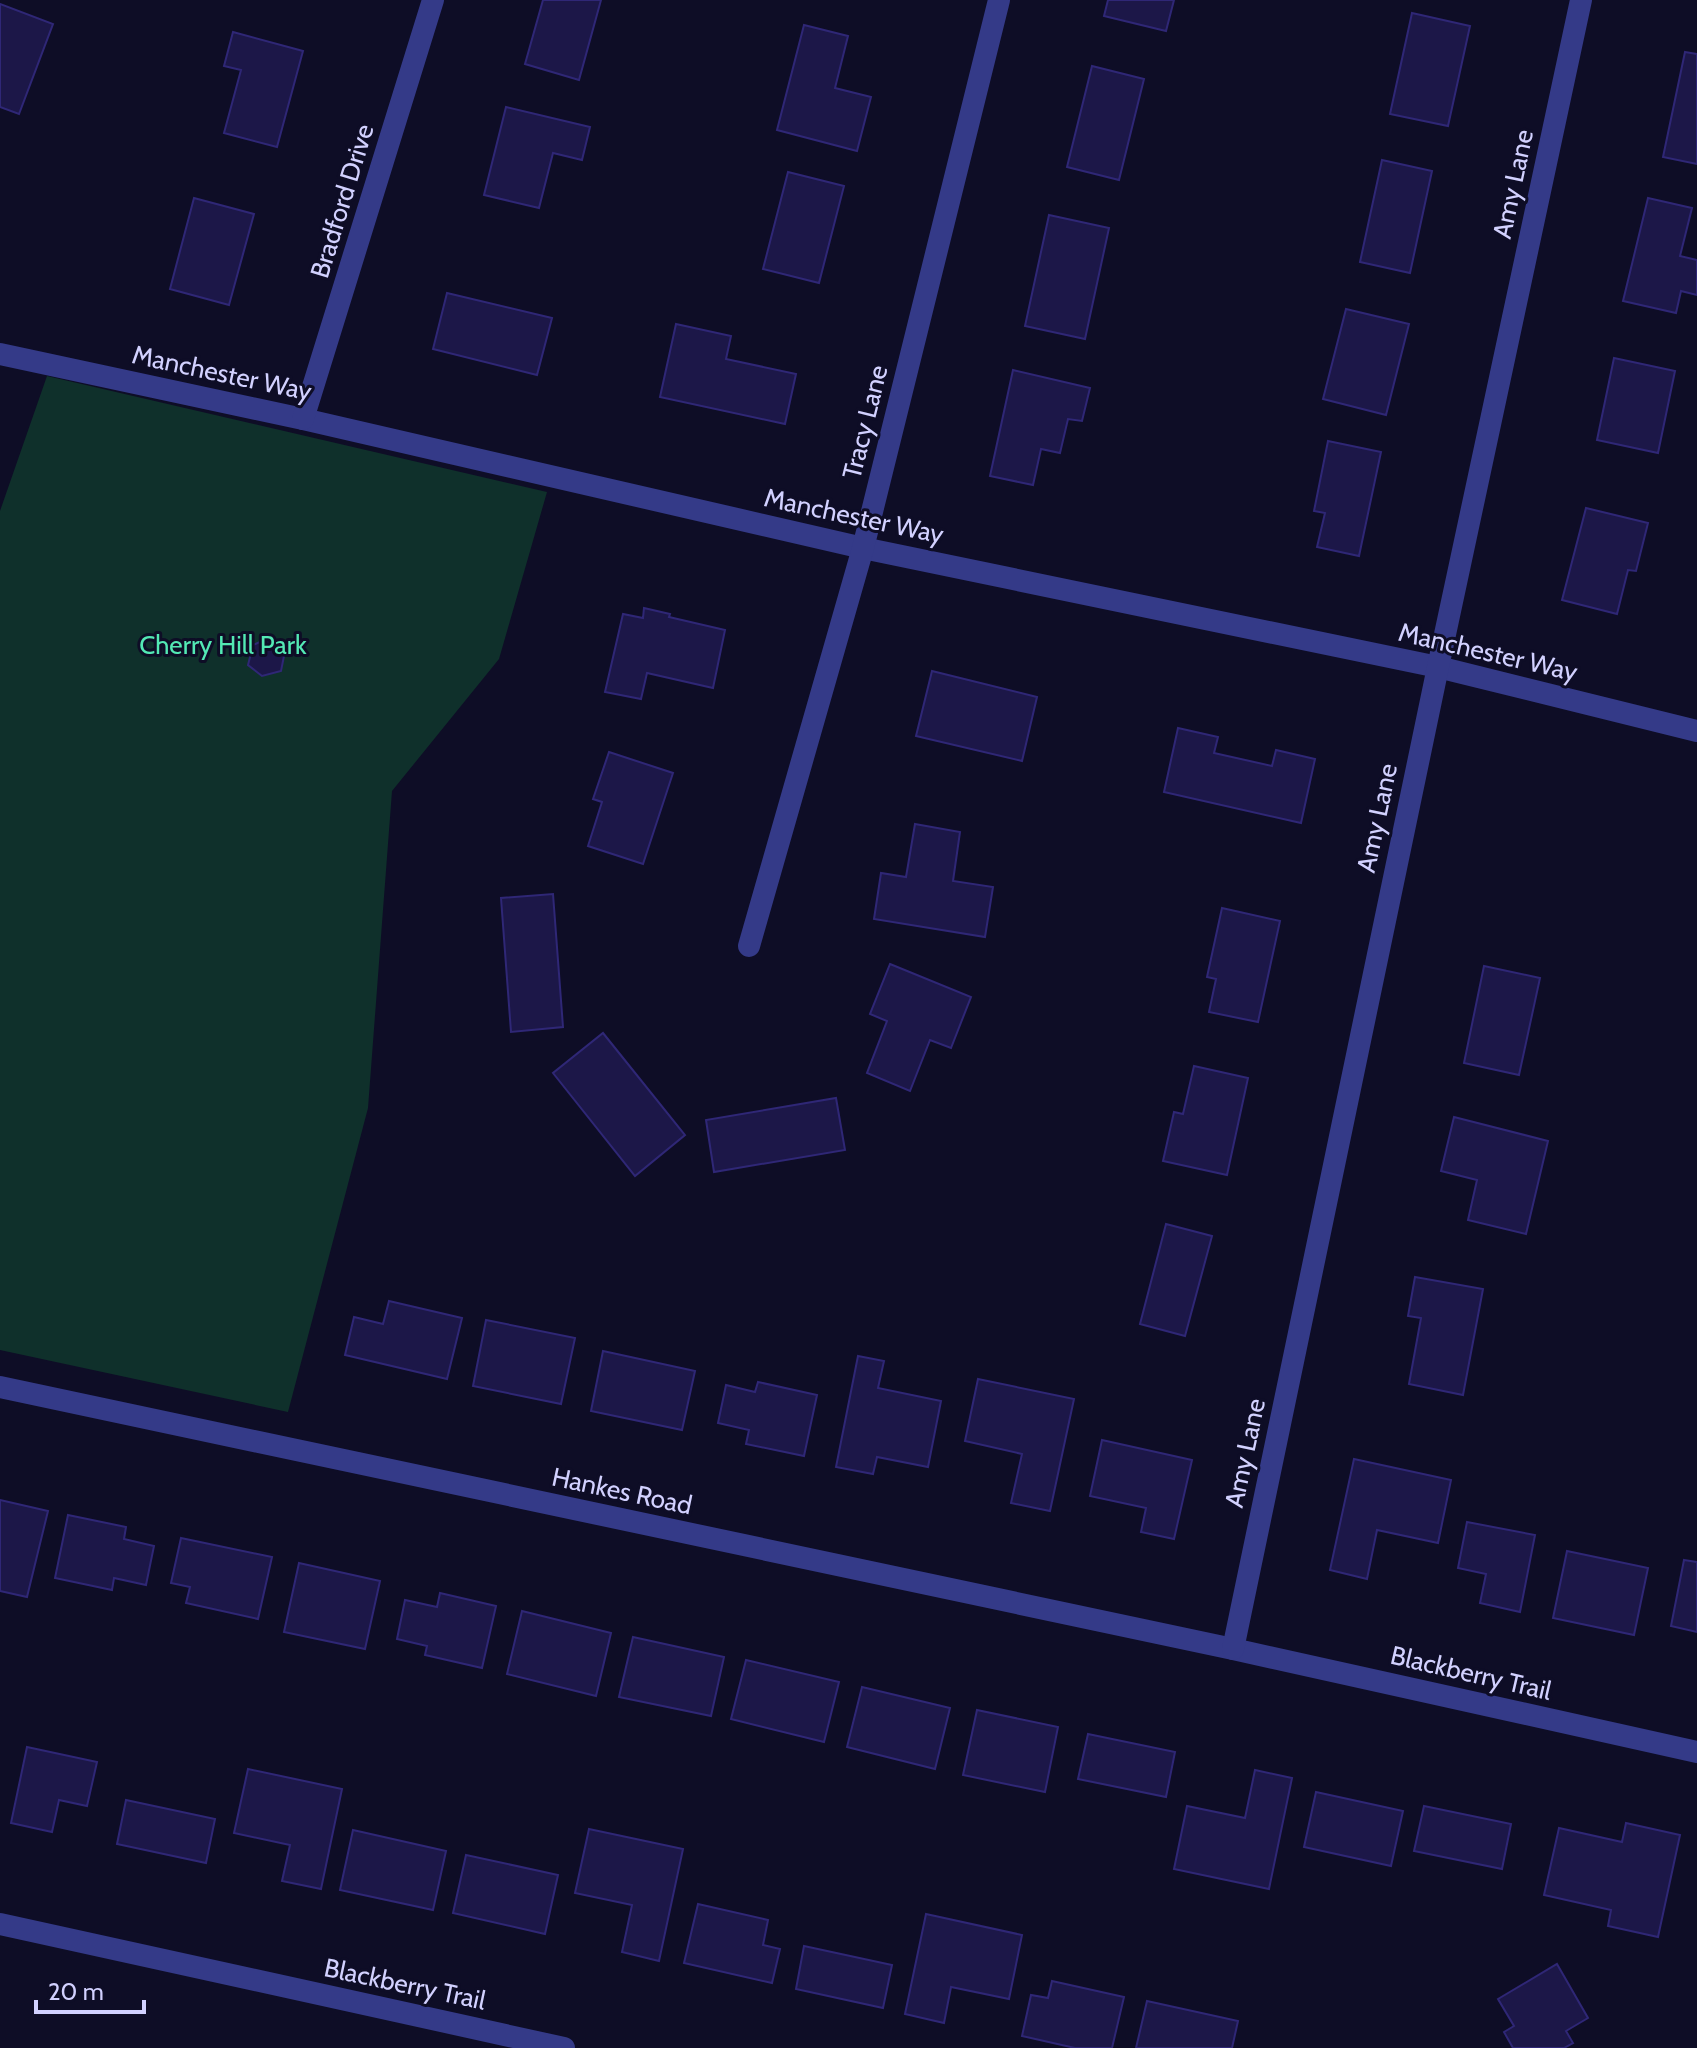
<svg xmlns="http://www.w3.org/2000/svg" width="1697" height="2048" font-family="Cabin,sans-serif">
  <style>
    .green { fill: #0f302b }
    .building { fill: #1c1748; stroke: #2f2776; stroke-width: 2 }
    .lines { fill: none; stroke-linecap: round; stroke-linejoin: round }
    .minor { stroke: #343a88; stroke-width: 22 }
    .labels { text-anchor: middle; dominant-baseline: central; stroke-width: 6; stroke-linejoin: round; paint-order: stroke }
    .street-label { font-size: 26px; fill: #d2d1ff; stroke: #0e0d26 }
    .park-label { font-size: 26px; fill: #53e9b4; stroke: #0e0d26 }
  </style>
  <rect width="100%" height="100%" fill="#0e0d26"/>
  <polygon class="green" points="47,376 547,492 499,659 392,791 368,1108 288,1412 0,1350 0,511"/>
  <g class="building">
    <polygon points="543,0 601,0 579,80 525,64"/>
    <polygon points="1108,0 1174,0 1166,31 1104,16"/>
    <polygon points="0,4 53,24 19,114 0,107"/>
    <polygon points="1412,13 1470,26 1448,126 1390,114"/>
    <polygon points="804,25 848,36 835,88 871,97 857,151 777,130"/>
    <polygon points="233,32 303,51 277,147 224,133 241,70 224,66"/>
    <polygon points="1685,52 1697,54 1697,164 1663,157"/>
    <polygon points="1092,66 1144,79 1119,180 1067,167"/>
    <polygon points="506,107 590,127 582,160 553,153 539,208 484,195"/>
    <polygon points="1382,160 1432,171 1410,273 1360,262"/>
    <polygon points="788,172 844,186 819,283 763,269"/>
    <polygon points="194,198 254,214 229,305 170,289"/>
    <polygon points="1648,198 1692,208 1680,256 1697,260 1697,295 1681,291 1676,313 1623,301"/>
    <polygon points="1049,215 1109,228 1085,339 1025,326"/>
    <polygon points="447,293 552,318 537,375 433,349"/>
    <polygon points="1346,309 1409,324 1386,415 1323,399"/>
    <polygon points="676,324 731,336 726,359 796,374 785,424 660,397"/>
    <polygon points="1614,358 1675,371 1658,453 1597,440"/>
    <polygon points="1013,370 1090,388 1082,421 1068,419 1060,453 1041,449 1033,485 990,476"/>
    <polygon points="1328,441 1381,452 1359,556 1317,547 1325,513 1314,511"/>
    <polygon points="1586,508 1648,523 1636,571 1628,570 1617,614 1562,600"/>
    <polygon points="644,608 670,614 669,617 725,630 713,688 647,673 641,699 605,692 623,614 643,618"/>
    <polygon points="271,637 285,651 281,671 262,676 248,665 253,645"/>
    <polygon points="932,671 1037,697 1022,761 916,736"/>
    <polygon points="1178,728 1218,737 1214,753 1272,766 1276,750 1315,759 1301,823 1164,792"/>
    <polygon points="609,752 673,773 643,864 588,846 602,802 593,799"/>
    <polygon points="915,824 960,832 953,881 993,887 985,937 874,919 881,873 906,877"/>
    <polygon points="553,894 563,1027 511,1032 501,898"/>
    <polygon points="1222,908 1280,921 1258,1022 1209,1012 1216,979 1207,977"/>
    <polygon points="890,964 971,997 951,1048 930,1040 910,1091 867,1073 887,1021 870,1014"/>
    <polygon points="1484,966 1540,978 1519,1075 1464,1063"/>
    <polygon points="603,1033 685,1135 635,1176 553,1073"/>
    <polygon points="1194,1066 1248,1078 1227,1175 1163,1161 1174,1112 1183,1114"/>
    <polygon points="836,1098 845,1150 714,1172 706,1120"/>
    <polygon points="1454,1117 1548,1141 1526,1234 1468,1220 1477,1180 1441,1171"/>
    <polygon points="1166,1224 1212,1236 1185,1336 1140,1324"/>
    <polygon points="1415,1277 1483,1289 1463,1395 1409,1384 1421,1318 1408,1316"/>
    <polygon points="389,1301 462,1318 447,1379 345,1355 354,1317 383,1324"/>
    <polygon points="486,1320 575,1338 561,1404 473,1386"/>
    <polygon points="603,1351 695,1371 682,1430 591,1411"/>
    <polygon points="858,1356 884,1361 878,1388 941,1401 928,1467 877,1457 873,1474 836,1467"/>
    <polygon points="978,1379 1074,1399 1050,1511 1011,1503 1022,1454 965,1441"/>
    <polygon points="758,1382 817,1395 804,1456 746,1444 749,1430 718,1423 726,1385 755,1392"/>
    <polygon points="1102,1440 1192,1460 1174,1539 1141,1532 1146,1508 1090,1496"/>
    <polygon points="1354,1459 1451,1480 1438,1543 1377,1530 1367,1579 1330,1570"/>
    <polygon points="0,1500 48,1511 27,1597 0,1591"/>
    <polygon points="68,1515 126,1527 124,1539 154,1546 146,1585 114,1578 112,1590 55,1578"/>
    <polygon points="1467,1522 1535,1535 1520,1612 1480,1603 1486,1574 1458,1568"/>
    <polygon points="181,1538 272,1557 258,1619 186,1603 190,1587 171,1583"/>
    <polygon points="1567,1551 1648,1568 1634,1635 1553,1618"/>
    <polygon points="1684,1560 1697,1562 1697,1632 1671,1626"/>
    <polygon points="299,1563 380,1581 365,1649 284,1632"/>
    <polygon points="440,1593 496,1606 482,1668 425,1655 427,1646 397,1639 405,1600 437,1607"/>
    <polygon points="522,1611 611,1633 596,1696 507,1674"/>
    <polygon points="633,1637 724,1657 711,1716 619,1697"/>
    <polygon points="746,1660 839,1682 824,1742 731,1719"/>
    <polygon points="862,1687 950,1708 935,1769 847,1747"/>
    <polygon points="977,1710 1058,1727 1045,1792 963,1775"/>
    <polygon points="1088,1734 1175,1752 1166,1797 1078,1779"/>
    <polygon points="27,1747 97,1762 87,1806 59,1800 52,1832 11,1823"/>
    <polygon points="248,1769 342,1789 321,1889 282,1881 290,1845 234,1833"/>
    <polygon points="1255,1770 1292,1778 1269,1889 1174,1869 1187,1806 1245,1818"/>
    <polygon points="1316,1792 1403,1811 1391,1866 1304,1847"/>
    <polygon points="126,1800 215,1819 206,1863 117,1844"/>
    <polygon points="1424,1806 1511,1824 1502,1869 1414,1851"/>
    <polygon points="1626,1823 1680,1835 1658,1937 1608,1926 1611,1910 1544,1895 1559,1828 1622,1842"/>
    <polygon points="589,1829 683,1849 659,1961 622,1952 632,1905 575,1893"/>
    <polygon points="353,1830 446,1851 433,1910 340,1890"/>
    <polygon points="466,1855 558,1875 545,1934 453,1913"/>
    <polygon points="698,1904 768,1920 763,1945 780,1949 772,1983 684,1963"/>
    <polygon points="926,1914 1022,1935 1009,1999 951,1987 944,2023 905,2014"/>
    <polygon points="804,1946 892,1965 883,2008 796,1989"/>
    <polygon points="1557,1964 1588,2018 1566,2031 1573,2043 1564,2048 1513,2048 1504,2032 1514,2026 1498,1999"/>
    <polygon points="1052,1981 1124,1997 1112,2048 1075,2048 1022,2036 1031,1995 1048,1998"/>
    <polygon points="1147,2001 1238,2021 1232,2048 1136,2048"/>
  </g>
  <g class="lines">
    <g class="minor">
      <polyline points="0,354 303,419 863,548 1438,667 1697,731"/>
      <polyline points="303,419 433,0"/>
      <polyline points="749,946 863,548 999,0"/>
      <polyline points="0,1387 1233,1649 1697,1752"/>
      <polyline points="1233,1649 1438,667 1581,0"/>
      <polyline points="0,1924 564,2048"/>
    </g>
  </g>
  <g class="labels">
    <g class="street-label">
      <text transform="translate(1513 184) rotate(-78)">Amy Lane</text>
      <text transform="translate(342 201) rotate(-73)">Bradford Drive</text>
      <text transform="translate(222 373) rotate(12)">Manchester Way</text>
      <text transform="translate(865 422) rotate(-76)">Tracy Lane</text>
      <text transform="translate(854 516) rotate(12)">Manchester Way</text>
      <text transform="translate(1488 652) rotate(13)">Manchester Way</text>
      <text transform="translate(1377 818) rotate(-78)">Amy Lane</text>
      <text transform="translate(1245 1453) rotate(-78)">Amy Lane</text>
      <text transform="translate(622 1491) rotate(12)">Hankes Road</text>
      <text transform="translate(1471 1673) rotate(13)">Blackberry Trail</text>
      <text transform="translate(405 1984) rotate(12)">Blackberry Trail</text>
    </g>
    <g class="park-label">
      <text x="223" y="645">Cherry Hill Park</text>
    </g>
  </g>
  <path d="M36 2000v12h108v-12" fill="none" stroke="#d2d1ff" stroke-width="4"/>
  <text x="48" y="2000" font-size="24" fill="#d2d1ff" stroke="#0e0d26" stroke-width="6" paint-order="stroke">20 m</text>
</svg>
